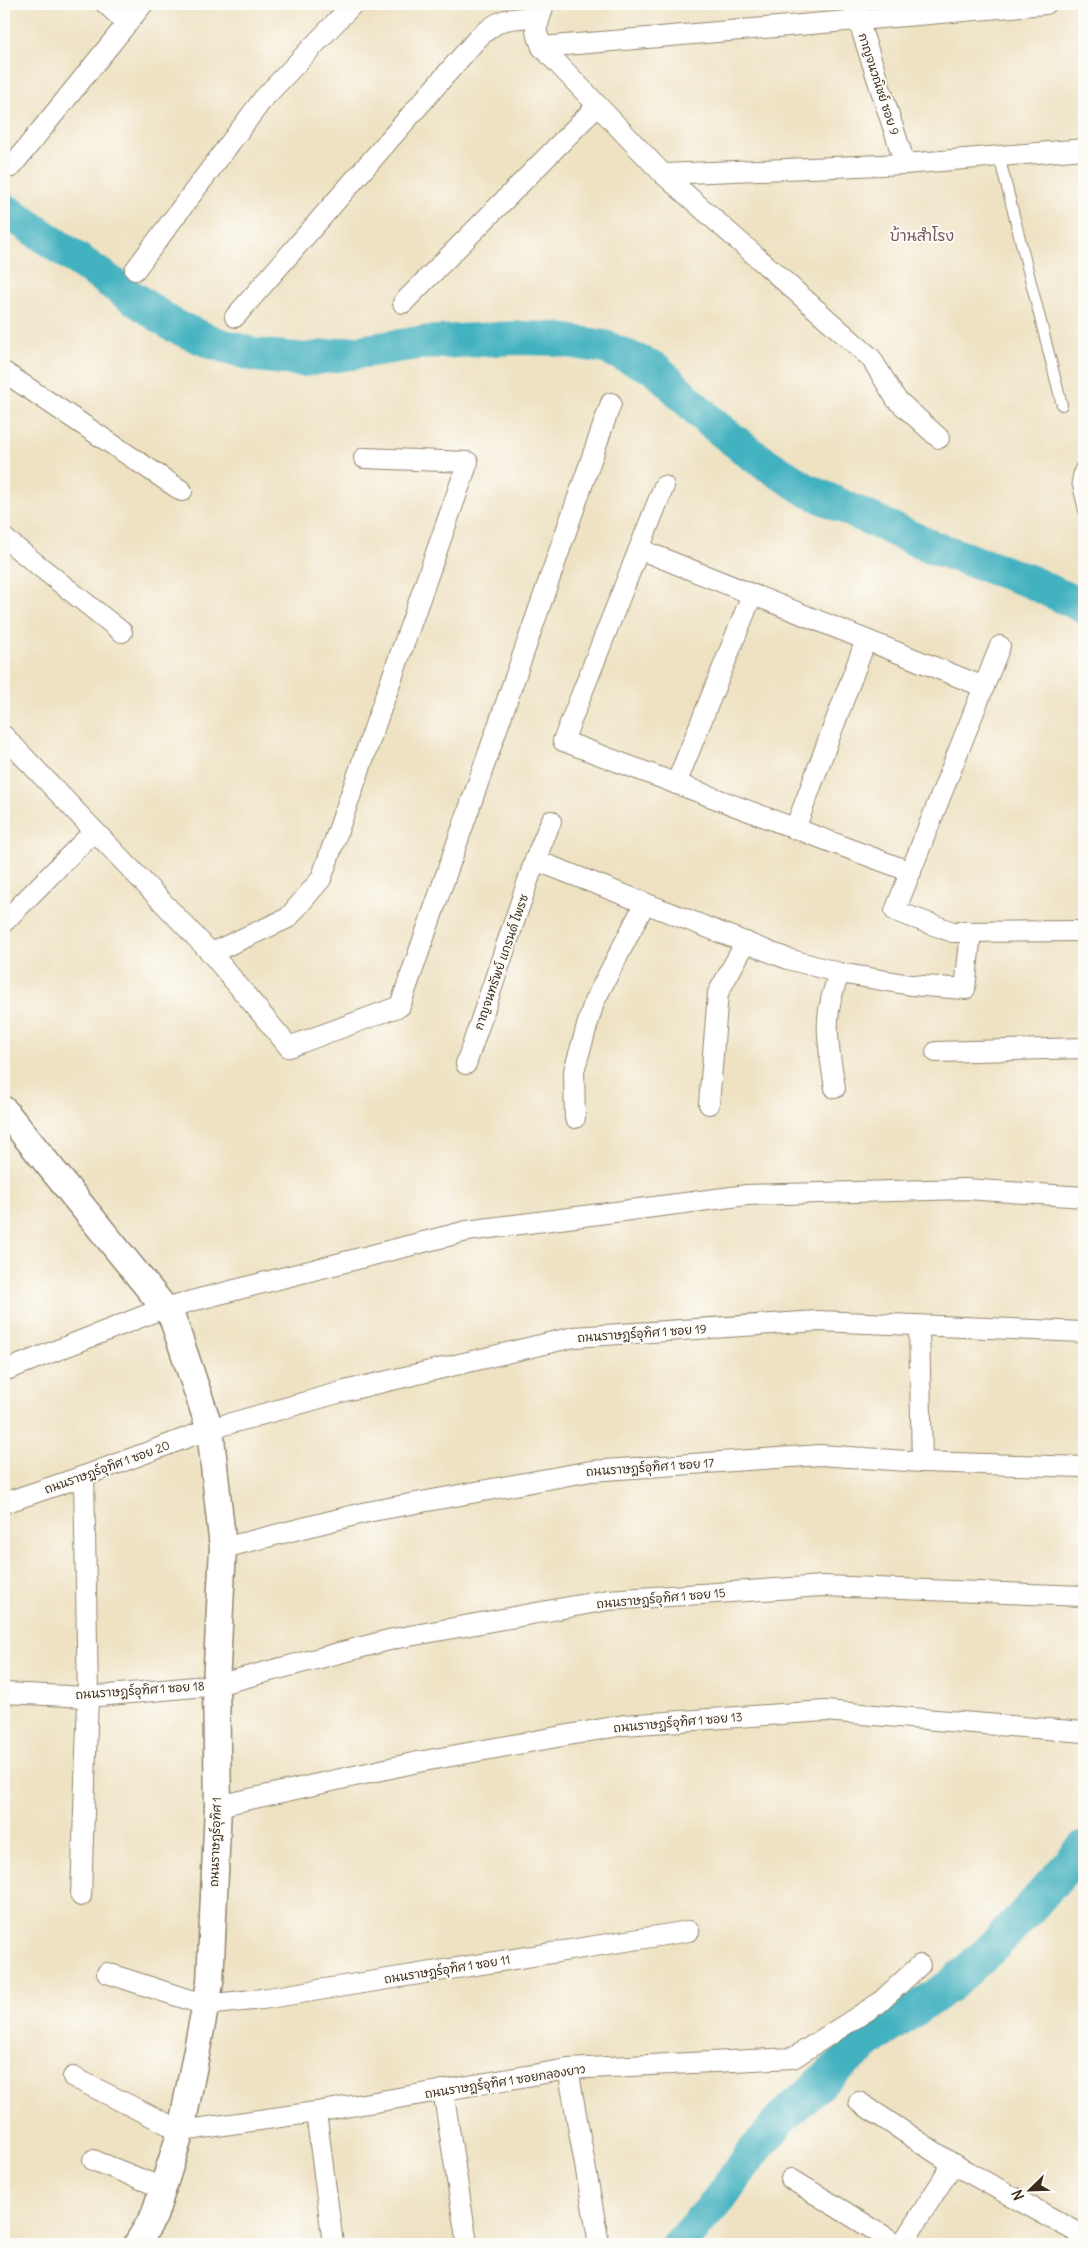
<svg xmlns="http://www.w3.org/2000/svg" width="1088" height="2248" font-family="Delius,'Playpen Sans Thai',sans-serif">
  <style>
    .lines { fill: none; stroke-linecap: round; stroke-linejoin: round }
    .river { stroke: #43b1c0; stroke-width: 34 }
    .service-casing { stroke: #948670; stroke-width: 12 }
    .minor-casing { stroke: #948670; stroke-width: 22 }
    .tertiary-casing { stroke: #948670; stroke-width: 29 }
    .service { stroke: #fff; stroke-width: 10 }
    .minor { stroke: #fff; stroke-width: 20 }
    .tertiary { stroke: #fff; stroke-width: 26 }
    .labels { text-anchor: middle; dominant-baseline: central; stroke-width: 4; stroke-linejoin: round; paint-order: stroke }
    .street-label { font-size: 12px; fill: #3b2a1e; stroke: #fdfcf7 }
    .quarter-label { font-size: 15px; fill: #77535c; stroke: #fdfcf7 }
  </style>
  <rect width="100%" height="100%" fill="#fdfcf7"/>
  <filter id="ink" filterUnits="userSpaceOnUse"><feTurbulence type="fractalNoise" baseFrequency=".02" numOctaves="2"/><feDisplacementMap in="SourceGraphic" scale="10" xChannelSelector="R" yChannelSelector="G"/><feConvolveMatrix kernelMatrix="1 2 1 2 8 2 1 2 1" color-interpolation-filters="sRGB"/></filter>
  <filter id="wash" filterUnits="userSpaceOnUse"><feTurbulence type="fractalNoise" baseFrequency=".0096" numOctaves="4" result="noise"/><feDisplacementMap in="SourceGraphic" scale="20" xChannelSelector="R" yChannelSelector="G"/><feGaussianBlur stdDeviation="1.12" result="paint"/><feColorMatrix in="noise" values="0 0 0 0 0 0 0 0 0 0 0 0 0 0 0 0 0 1.4 0 .05"/><feComposite in="paint" operator="in"/></filter>
  <g filter="url(#wash)">
    <rect width="100%" height="100%" fill="#eee2c3"/>
    <g class="lines">
      <g class="river">
        <polyline points="4,210 10,213 174,326 214,343 255,355 304,360 419,343 517,338 554,339 605,347 656,369 708,420 751,454 805,489 927,545 1029,581 1084,607"/>
        <polyline points="679,2244 720,2198 750,2156 783,2117 823,2080 875,2037 951,1985 993,1947 1031,1907 1084,1847"/>
      </g>
    </g>
  </g>
  <g filter="url(#ink)">
    <g class="lines">
      <g class="service-casing">
        <g id="service">
          <polyline points="999,156 1062,405"/>
          <polyline points="1084,465 1080,468 1077,481 1084,510"/>
        </g>
      </g>
      <g class="minor-casing">
        <g id="minor">
          <polyline points="106,4 127,23"/>
          <polyline points="544,4 536,31 542,47 663,174 871,358 896,399 939,438"/>
          <polyline points="853,4 905,164"/>
          <polyline points="542,47 1046,4"/>
          <polyline points="11,167 143,4"/>
          <polyline points="663,174 905,164 1084,149"/>
          <polyline points="135,270 263,99 353,4"/>
          <polyline points="403,303 597,106"/>
          <path d="M235,317L477,39C500,17 509,18 539,17"/>
          <polyline points="4,372 182,491"/>
          <polyline points="664,486 563,741 911,872"/>
          <polyline points="4,538 122,632"/>
          <polyline points="639,549 984,687"/>
          <polyline points="1000,646 895,911 953,932 1084,931"/>
          <polyline points="4,736 211,953 289,1047 400,1006 611,403"/>
          <polyline points="676,784 752,595"/>
          <polyline points="795,829 866,640"/>
          <polyline points="535,860 788,959 840,973 911,985 965,989 971,932"/>
          <polyline points="4,922 94,831"/>
          <polyline points="211,953 288,918 321,879 468,462 364,458"/>
          <polyline points="936,1052 1084,1048"/>
          <polyline points="466,1064 535,860 551,821"/>
          <path d="M835,1088C828,1044 821,1015 840,973"/>
          <polyline points="709,1104 718,993 746,942"/>
          <polyline points="575,1118 574,1071 594,1002 645,903"/>
          <polyline points="919,1326 922,1462"/>
          <polyline points="4,1371 164,1308 467,1231 747,1195 966,1189 1084,1197"/>
          <polyline points="4,1503 84,1476 210,1429 345,1391 574,1337 818,1321 1084,1332"/>
          <polyline points="223,1548 367,1512 591,1471 820,1455 922,1462 1084,1467"/>
          <polyline points="4,1693 88,1697 216,1685 393,1639 608,1600 823,1586 1084,1596"/>
          <polyline points="218,1806 418,1762 624,1725 825,1711 1084,1732"/>
          <polyline points="81,1896 88,1697 84,1476"/>
          <polyline points="107,1973 205,2005 262,1999 689,1931"/>
          <polyline points="568,2069 599,2244"/>
          <polyline points="73,2077 181,2131 316,2112 568,2069 793,2058 879,2003 920,1965"/>
          <polyline points="443,2090 467,2244"/>
          <polyline points="859,2102 953,2164 1084,2236"/>
          <polyline points="316,2112 333,2244"/>
          <polyline points="93,2160 163,2188"/>
          <polyline points="791,2179 897,2244"/>
          <polyline points="902,2244 953,2164"/>
        </g>
      </g>
      <g class="tertiary-casing">
        <polyline id="tertiary" points="4,1110 172,1317 210,1429 223,1548 216,1685 218,1806 210,1983 181,2131 154,2216 137,2244"/>
      </g>
      <use href="#service" class="service"/>
      <use href="#minor" class="minor"/>
      <use href="#tertiary" class="tertiary"/>
    </g>
  </g>
  <g class="labels">
    <g class="street-label">
      <text transform="translate(879 84) rotate(72)">กาญจนวณิชย์ ซอย 9</text>
      <text transform="translate(501 962) rotate(-71)">กาญจนทรัพย์ แกรนด์ ไพรซ</text>
      <text transform="translate(642 1333) rotate(-4)">ถนนราษฎร์อุทิศ 1 ซอย 19</text>
      <text transform="translate(107 1467) rotate(-20)">ถนนราษฎร์อุทิศ 1 ซอย 20</text>
      <text transform="translate(650 1467) rotate(-4)">ถนนราษฎร์อุทิศ 1 ซอย 17</text>
      <text transform="translate(661 1598) rotate(-5)">ถนนราษฎร์อุทิศ 1 ซอย 15</text>
      <text transform="translate(140 1690) rotate(-4)">ถนนราษฎร์อุทิศ 1 ซอย 18</text>
      <text transform="translate(678 1722) rotate(-5)">ถนนราษฎร์อุทิศ 1 ซอย 13</text>
      <text transform="translate(215 1842) rotate(-88)">ถนนราษฎร์อุทิศ 1</text>
      <text transform="translate(447 1969) rotate(-9)">ถนนราษฎร์อุทิศ 1 ซอย 11</text>
      <text transform="translate(505 2081) rotate(-9)">ถนนราษฎร์อุทิศ 1 ซอยกลองยาว</text>
    </g>
    <g class="quarter-label">
      <text x="922" y="235">บ้านสำโรง</text>
    </g>
  </g>
  <rect width="1088" height="2248" fill="none" stroke="#fdfcf7" stroke-width="20"/>
  <g transform="translate(1030 2190) rotate(247)" stroke="#fdfcf7" stroke-width="4" paint-order="stroke">
  <path d="M0-4L9 19L0 12L-9 19Z" fill="#3b2a1e"/>
  <text y="-8" font-size="14" font-weight="bold" text-anchor="middle" fill="#3b2a1e">N</text>
  </g>
</svg>
